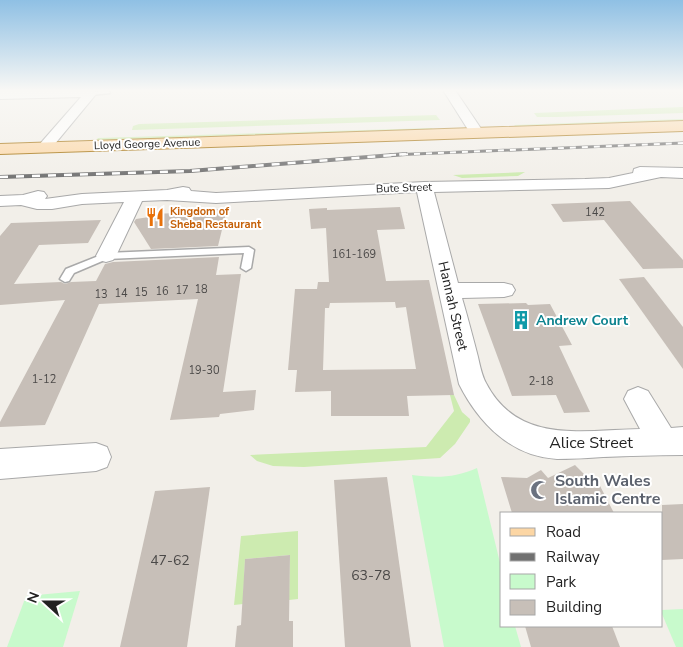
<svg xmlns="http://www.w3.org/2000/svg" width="683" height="647" font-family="'Nunito Sans',sans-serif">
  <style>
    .grass { fill: #cdebb0 }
    .park { fill: #c8facc }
    .building { fill: #c7bfb8; fill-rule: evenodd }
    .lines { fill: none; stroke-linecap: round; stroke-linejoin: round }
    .service-casing { stroke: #a9a9a9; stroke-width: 3 }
    .minor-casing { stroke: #a9a9a9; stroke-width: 2 }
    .primary-casing { stroke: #a06b00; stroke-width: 2 }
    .service { fill: #fff; fill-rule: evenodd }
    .minor { fill: #fff; fill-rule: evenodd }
    .primary { fill: #fcd6a4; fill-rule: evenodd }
    .rail-far1-casing { stroke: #707070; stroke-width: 3 }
    .rail-casing { stroke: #707070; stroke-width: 4 }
    .rail-far1 { stroke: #fff; stroke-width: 2; stroke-dasharray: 6; stroke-linecap: butt }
    .rail { stroke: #fff; stroke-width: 2.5; stroke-dasharray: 8; stroke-linecap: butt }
    .labels { text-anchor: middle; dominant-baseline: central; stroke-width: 4; stroke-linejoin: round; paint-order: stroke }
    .far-street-label { font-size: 11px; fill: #222; stroke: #fff }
    .far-food-label { font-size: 11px; font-weight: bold; fill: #c56008; stroke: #fff; text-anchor: start }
    .number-label { font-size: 11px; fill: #4b4948 }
    .street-label { font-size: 14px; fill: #222; stroke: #fff }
    .culture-label { font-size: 14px; font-weight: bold; fill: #0d838f; stroke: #fff; text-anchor: start }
    .near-number-label { font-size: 14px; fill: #4b4948 }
    .near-street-label { font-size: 16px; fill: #222; stroke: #fff }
    .near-worship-label { font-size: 16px; font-weight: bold; fill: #5b616d; stroke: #fff; text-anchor: start }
  </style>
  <rect width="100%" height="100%" fill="#f2efe9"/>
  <g class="grass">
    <polygon points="683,107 683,113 556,117 537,117 534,113"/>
    <polygon points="436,115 440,120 132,130 133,126 139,124"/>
    <polygon points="683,119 683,123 517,128 514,125"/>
    <polygon points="432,128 434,131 95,142 98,138"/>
    <polygon points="525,172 518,176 462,178 453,175"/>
    <polygon points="450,395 454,395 462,412 470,419 470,422 455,444 440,458 304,467 273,466 257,461 250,455 426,447 454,411"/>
    <polygon points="298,531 298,599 289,600 290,555 245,559 243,604 234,605 241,536"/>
  </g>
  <g class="park">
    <path d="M477,468L502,571V626H515L521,647H444L412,475C436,478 455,478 477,468Z"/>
    <polygon points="80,591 63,647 7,647 26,596"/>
    <polygon points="683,609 683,647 676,647 662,614 662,610"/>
  </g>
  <g class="building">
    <polygon points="630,201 683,260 683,268 643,269 604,220 563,222 551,204"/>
    <path d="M400,207L405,229L377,230L386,281L429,280L454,395L407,396L409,416H331V391L295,392L297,370H288L295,289H317L318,282H329L326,228L311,229L309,209L327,208V210ZM395,302L396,308L406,307L416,369L323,370L325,308H329L330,303Z"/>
    <polygon points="208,209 227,209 218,246 151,249 134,222 136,219 149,217 150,214 207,212"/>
    <polygon points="101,220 88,243 39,245 14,284 61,282 65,284 71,282 96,281 105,264 113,262 219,257 216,275 241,274 223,392 256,390 254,410 220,414 219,417 170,420 198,299 99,304 45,425 0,427 0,422 65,300 0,305 0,236 11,223"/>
    <polygon points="644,277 683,327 683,369 619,279"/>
    <polygon points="526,303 528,305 550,304 572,345 559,346 590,412 564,413 556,395 512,396 478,304"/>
    <polygon points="575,465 590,480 594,479 599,484 614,513 512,513 501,477 527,478 541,470 548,478"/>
    <polygon points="387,477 411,647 345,647 334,480"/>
    <polygon points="210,487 187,647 120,647 155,491"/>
    <polygon points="683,504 683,559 662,560 662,505"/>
    <polygon points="290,555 289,621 293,621 293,647 235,647 237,626 241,625 245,559"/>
    <polygon points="525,626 612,626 620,647 531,647"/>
  </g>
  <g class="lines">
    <g class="service-casing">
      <g id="service">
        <polygon points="108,90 110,93 91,95 88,93"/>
        <polygon points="249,247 254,250 251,268 246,271 241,268 244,253 107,259 74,273 69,281 65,282 60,279 66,269 106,253"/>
      </g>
    </g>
    <g class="minor-casing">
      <g id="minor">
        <polygon points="66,90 93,90 97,93 49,151 39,151 37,148 39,145 81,97 0,99 0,91"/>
        <polygon points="443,90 455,90 484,133 482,136 472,136"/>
        <path d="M640,167L683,168V178L661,177L609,188L434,192L458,283H504L512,285L515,290L512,295L504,297L462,298C468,318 473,338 478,357C480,366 482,376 486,383C518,445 583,430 640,429L624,399L628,391L638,387L648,391L671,428L683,427V455C656,455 630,456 603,457C588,458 572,459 557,459C511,457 478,422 459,384L417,192L216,203L167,200L142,201L116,256L113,260L106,262L99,260L96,256L124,202L82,204L52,209H37L21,205L0,206V196L23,195L38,191L44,192L47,196L45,199L82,194L167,190L183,187L189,188L191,191L216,193L424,182L585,179L609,178L633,173L634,169Z"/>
        <polygon points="96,443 107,447 111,457 107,467 96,471 0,479 0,449"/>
      </g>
    </g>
    <g class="primary-casing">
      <polygon id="primary" points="683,121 683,131 0,154 0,144"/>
    </g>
    <use href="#service" class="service"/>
    <use href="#minor" class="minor"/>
    <use href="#primary" class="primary"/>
    <g class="rail-far1-casing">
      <polyline id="rail-far1" points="390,155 683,143"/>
    </g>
    <g class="rail-casing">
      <polyline id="rail" points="0,177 190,171 406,154"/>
    </g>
    <use href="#rail-far1" class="rail-far1"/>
    <use href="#rail" class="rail"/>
  </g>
  <linearGradient id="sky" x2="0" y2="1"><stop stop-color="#8fc0e4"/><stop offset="0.5" stop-color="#f9f8f5"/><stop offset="1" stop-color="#f9f8f5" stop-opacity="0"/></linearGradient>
  <rect width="683" height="181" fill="url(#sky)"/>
  <defs>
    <g id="restaurant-bare" transform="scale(1.5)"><path d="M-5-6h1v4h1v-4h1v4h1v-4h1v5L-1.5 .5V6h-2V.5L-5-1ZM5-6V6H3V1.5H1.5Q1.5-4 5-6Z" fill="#e8710a" stroke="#fff" stroke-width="2.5" paint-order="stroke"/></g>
    <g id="building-bare" transform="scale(1.5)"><path d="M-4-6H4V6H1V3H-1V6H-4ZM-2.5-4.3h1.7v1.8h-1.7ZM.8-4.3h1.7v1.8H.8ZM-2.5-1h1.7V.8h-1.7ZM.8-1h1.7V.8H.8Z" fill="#0f9aa8" stroke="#fff" stroke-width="2.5" paint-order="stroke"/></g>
    <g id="mosque-bare" transform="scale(1.5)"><path d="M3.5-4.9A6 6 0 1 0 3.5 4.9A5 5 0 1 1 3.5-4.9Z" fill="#6b7280" stroke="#fff" stroke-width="2.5" paint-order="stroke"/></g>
  </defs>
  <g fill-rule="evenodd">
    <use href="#restaurant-bare" x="155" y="217"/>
    <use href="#building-bare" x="521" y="320"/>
    <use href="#mosque-bare" x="540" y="490"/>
  </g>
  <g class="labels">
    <g class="far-street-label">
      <text transform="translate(147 144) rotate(-2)">Lloyd George Avenue</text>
      <text transform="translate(404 188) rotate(-2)">Bute Street</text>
    </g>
    <g class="far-food-label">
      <text x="170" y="211">Kingdom of<tspan x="170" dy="13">Sheba Restaurant</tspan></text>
    </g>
    <g class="number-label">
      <text x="595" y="212">142</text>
      <text x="354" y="254">161-169</text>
      <text x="201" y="289">18</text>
      <text x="182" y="290">17</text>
      <text x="162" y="291">16</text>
      <text x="141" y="292">15</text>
      <text x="121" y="293">14</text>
      <text x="101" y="294">13</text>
      <text x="204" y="370">19-30</text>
      <text x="44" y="379">1-12</text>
      <text x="541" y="381">2-18</text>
    </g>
    <g class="street-label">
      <text transform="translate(453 306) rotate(77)">Hannah Street</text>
    </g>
    <g class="culture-label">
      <text x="536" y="320">Andrew Court</text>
    </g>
    <g class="near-number-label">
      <text x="170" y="560">47-62</text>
      <text x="371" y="575">63-78</text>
    </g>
    <g class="near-street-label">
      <text x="591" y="443">Alice Street</text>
    </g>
    <g class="near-worship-label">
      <text x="555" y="481">South Wales<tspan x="555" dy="18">Islamic Centre</tspan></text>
    </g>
  </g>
  <rect x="500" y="512" width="162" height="115" fill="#ffffff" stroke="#a7a7a7"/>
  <rect x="510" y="528" width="25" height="8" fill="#fcd6a4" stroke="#a7a7a7"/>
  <text x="546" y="537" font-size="15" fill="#222222">Road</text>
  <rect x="510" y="553" width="25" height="8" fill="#707070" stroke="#a7a7a7"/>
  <text x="546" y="562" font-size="15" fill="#222222">Railway</text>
  <rect x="510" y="574" width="25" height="15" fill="#c8facc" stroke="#a7a7a7"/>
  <text x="546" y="587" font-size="15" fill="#222222">Park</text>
  <rect x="510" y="600" width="25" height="15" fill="#c7bfb8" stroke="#a7a7a7"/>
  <text x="546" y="612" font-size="15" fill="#222222">Building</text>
  <g transform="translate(45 602) rotate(291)" stroke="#ffffff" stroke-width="4" paint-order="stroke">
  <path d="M0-4L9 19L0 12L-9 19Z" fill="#222222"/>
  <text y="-8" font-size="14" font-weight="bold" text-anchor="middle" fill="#222222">N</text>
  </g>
</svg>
